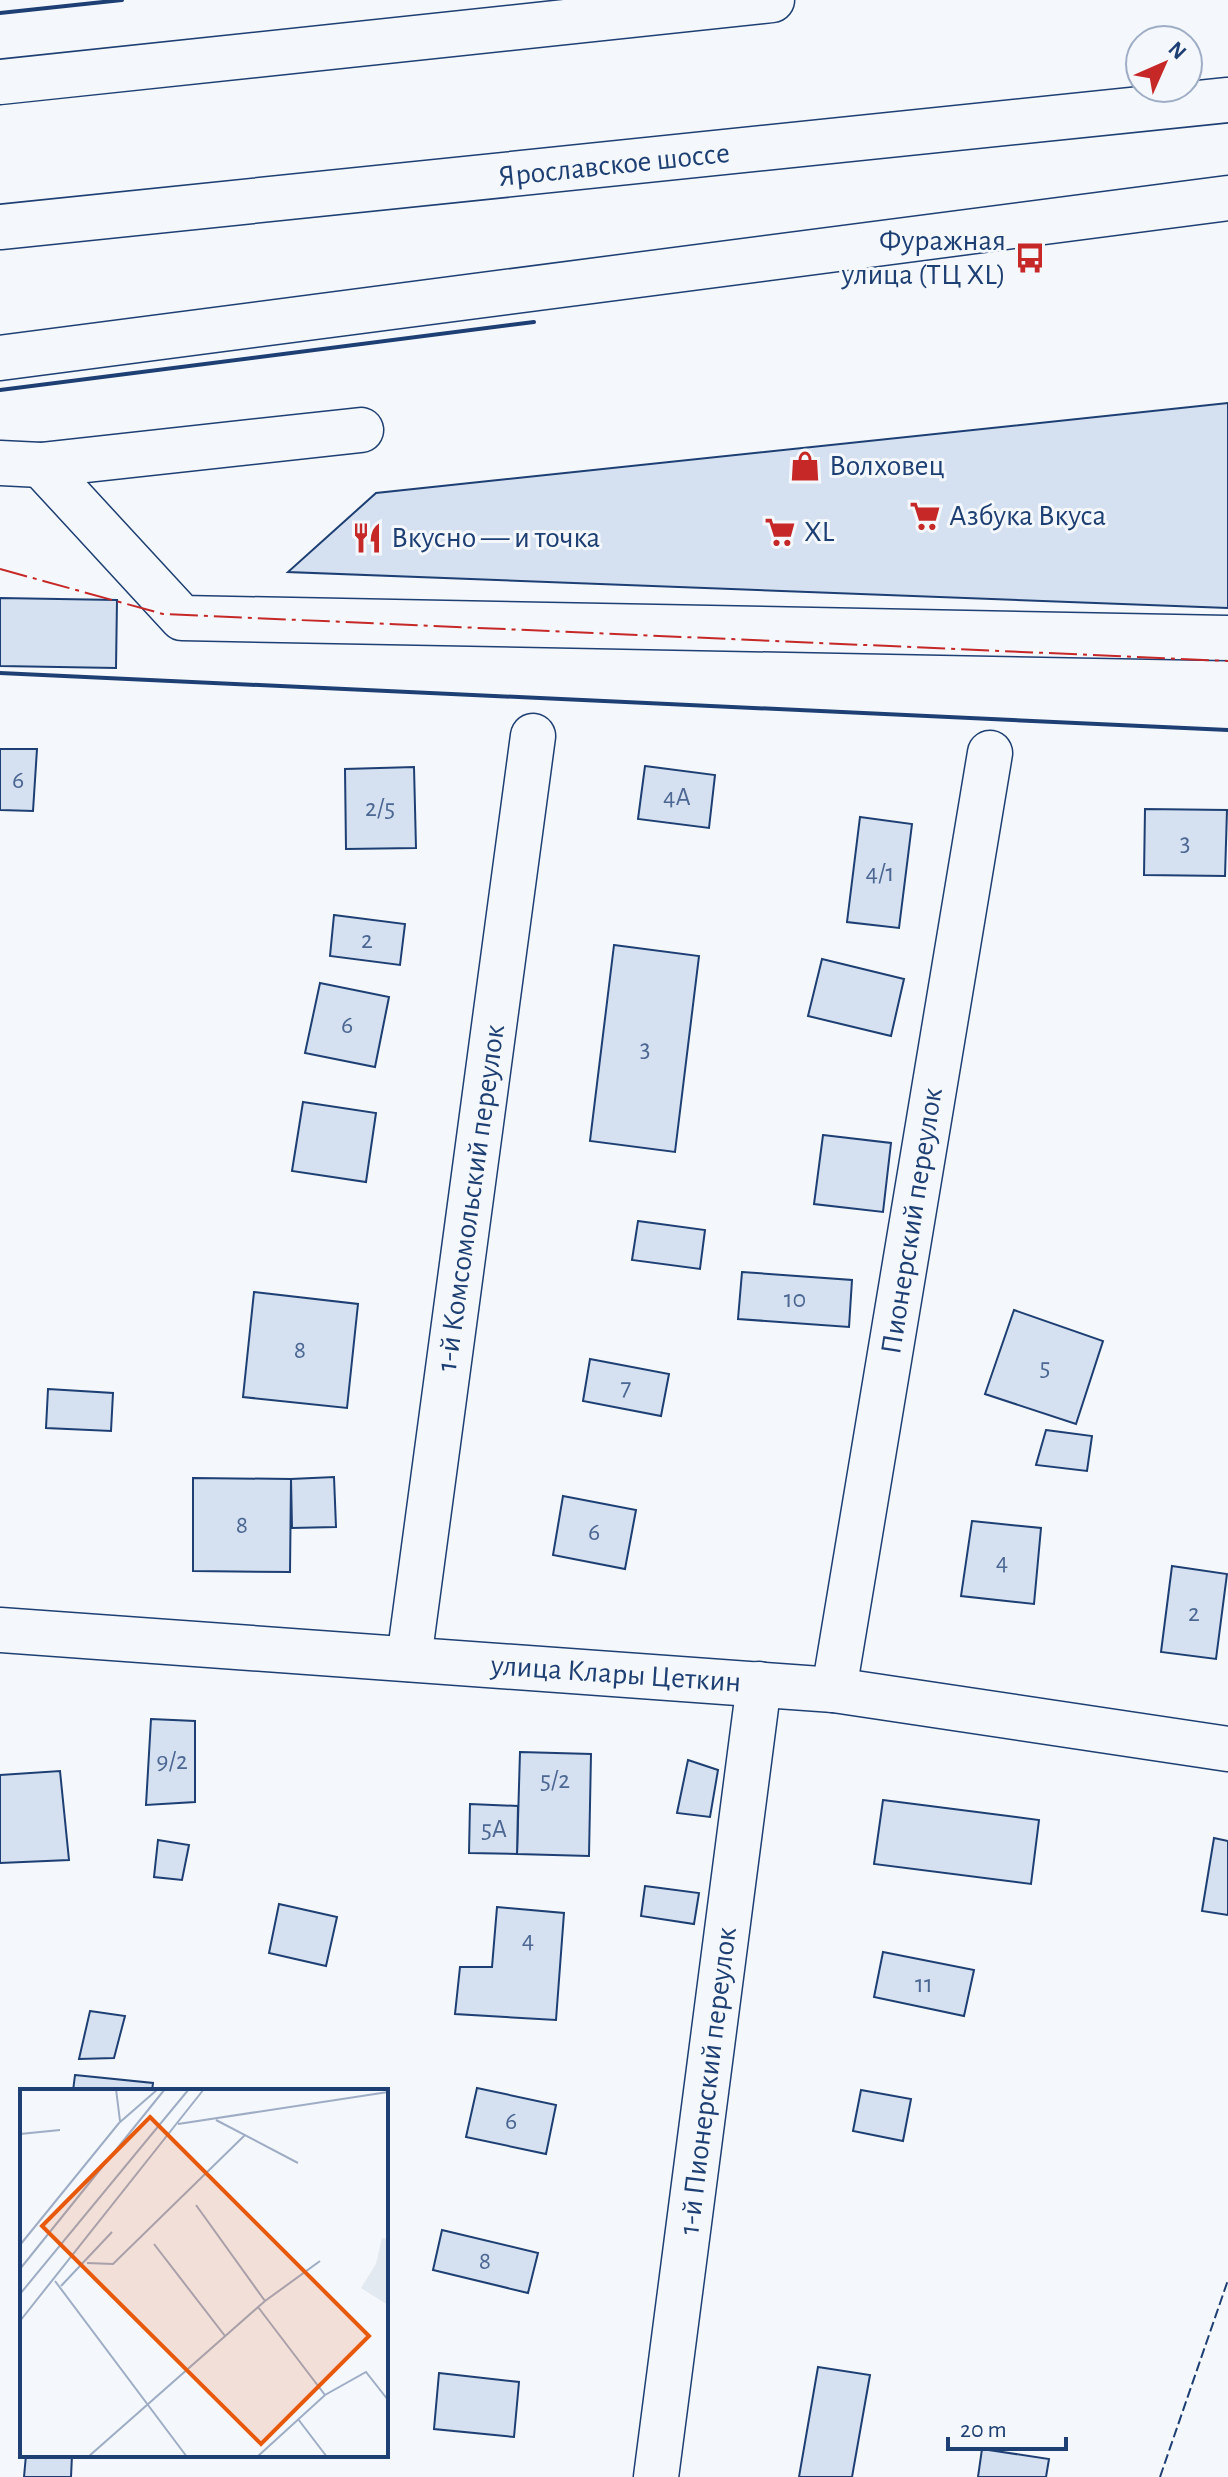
<svg xmlns="http://www.w3.org/2000/svg" width="1228" height="2477" font-family="'Alegreya Sans',sans-serif">
  <style>
    .building { fill: #d5e0f0; stroke: #1d3f73; stroke-width: 2 }
    .lines { fill: none; stroke-linecap: round; stroke-linejoin: round }
    .minor-casing { stroke: #1d3f73; stroke-width: 47 }
    .highway-casing { stroke: #1d3f73; stroke-width: 47 }
    .minor { stroke: #f4f7fb; stroke-width: 44 }
    .highway { stroke: #f4f7fb; stroke-width: 44 }
    .fence { stroke: #1d3f73; stroke-width: 2; stroke-dasharray: 10 4; stroke-linecap: butt }
    .wall { stroke: #1d3f73; stroke-width: 4 }
    .power { stroke: #c62828; stroke-width: 2; stroke-dasharray: 28 6 4 6; stroke-linecap: butt }
    .labels { text-anchor: middle; dominant-baseline: central; stroke-width: 6; stroke-linejoin: round; paint-order: stroke }
    .number-label { font-size: 26px; fill: #4b6792 }
    .street-label { font-size: 30px; fill: #1d3f73; stroke: #f4f7fb }
    .poi-label { font-size: 30px; fill: #1d3f73; stroke: #f4f7fb; text-anchor: start }
    .inset-road { fill: none; stroke: #9eadc5; stroke-width: 2 }
    .view { fill: #e8590c; fill-opacity: 0.15; stroke: #e8590c; stroke-width: 4 }
    .inset-edge { fill: none; stroke: #1d3f73; stroke-width: 4 }
  </style>
  <rect width="100%" height="100%" fill="#f4f7fb"/>
  <g class="building">
    <polygon points="1228,403 1228,608 288,572 376,493"/>
    <polygon points="0,598 117,600 116,668 0,666"/>
    <polygon points="0,749 37,749 33,811 0,810"/>
    <polygon points="645,766 715,775 709,828 638,819"/>
    <polygon points="414,767 416,848 346,849 345,769"/>
    <polygon points="1145,809 1227,810 1225,876 1144,875"/>
    <polygon points="860,817 912,824 899,928 847,922"/>
    <polygon points="334,915 405,924 400,965 330,956"/>
    <polygon points="614,945 699,956 675,1152 590,1141"/>
    <polygon points="822,959 904,979 891,1036 808,1016"/>
    <polygon points="320,983 389,997 375,1067 305,1053"/>
    <polygon points="303,1102 376,1113 366,1182 292,1171"/>
    <polygon points="823,1135 891,1143 883,1212 814,1204"/>
    <polygon points="638,1221 705,1230 700,1269 632,1260"/>
    <polygon points="742,1272 852,1280 849,1327 738,1319"/>
    <polygon points="254,1292 358,1304 347,1408 243,1397"/>
    <polygon points="1014,1310 1103,1341 1076,1424 985,1394"/>
    <polygon points="590,1359 669,1374 661,1416 583,1401"/>
    <polygon points="48,1389 113,1393 111,1431 46,1428"/>
    <polygon points="1046,1430 1092,1436 1087,1471 1036,1465"/>
    <polygon points="334,1477 336,1527 292,1528 291,1479"/>
    <polygon points="193,1478 291,1479 290,1572 193,1571"/>
    <polygon points="563,1496 636,1510 625,1569 553,1555"/>
    <polygon points="972,1521 1041,1528 1034,1604 961,1596"/>
    <polygon points="1172,1566 1227,1574 1216,1659 1161,1652"/>
    <polygon points="151,1719 195,1721 195,1802 146,1805"/>
    <polygon points="520,1752 591,1754 589,1856 517,1854"/>
    <polygon points="688,1760 718,1770 710,1817 677,1813"/>
    <polygon points="60,1771 69,1860 0,1863 0,1775"/>
    <polygon points="883,1800 1039,1820 1031,1884 874,1864"/>
    <polygon points="470,1804 518,1806 517,1854 469,1853"/>
    <polygon points="1214,1838 1228,1841 1228,1915 1202,1911"/>
    <polygon points="158,1840 189,1845 182,1880 154,1877"/>
    <polygon points="645,1886 699,1893 694,1924 641,1916"/>
    <polygon points="279,1904 337,1917 326,1966 269,1953"/>
    <polygon points="497,1907 564,1913 556,2020 455,2014 460,1967 492,1967"/>
    <polygon points="883,1952 974,1970 964,2016 874,1997"/>
    <polygon points="90,2011 125,2016 114,2058 79,2059"/>
    <polygon points="75,2075 153,2083 152,2091 73,2091"/>
    <polygon points="477,2088 556,2105 546,2154 466,2137"/>
    <polygon points="861,2090 911,2099 903,2141 853,2131"/>
    <polygon points="442,2230 538,2253 528,2293 433,2270"/>
    <polygon points="818,2367 870,2375 852,2477 799,2477"/>
    <polygon points="439,2373 519,2382 514,2437 434,2429"/>
    <polygon points="982,2449 1049,2459 1046,2477 978,2477"/>
    <polygon points="26,2455 72,2455 71,2477 24,2477"/>
  </g>
  <g class="lines">
    <g class="minor-casing">
      <g id="minor">
        <polyline points="0,358 1228,198"/>
        <polyline points="0,463 41,465 361,430"/>
        <polyline points="41,465 182,618 1228,638"/>
        <polyline points="0,1630 834,1690 1228,1749"/>
        <polyline points="409,1659 533,736"/>
        <polyline points="834,1690 990,753"/>
        <polyline points="656,2477 759,1684"/>
      </g>
    </g>
    <g class="highway-casing">
      <g id="highway">
        <polyline points="0,82 772,0"/>
        <polyline points="0,227 1228,100"/>
      </g>
    </g>
    <use href="#minor" class="minor"/>
    <use href="#highway" class="highway"/>
    <polyline class="fence" points="1160,2477 1228,2280"/>
    <g class="wall">
      <polyline points="0,13 122,0"/>
      <polyline points="0,390 534,322"/>
      <polyline points="0,673 1228,730"/>
    </g>
    <polyline class="power" points="0,569 163,614 1228,661"/>
  </g>
  <defs>
    <g id="bus-bare" transform="scale(2.4)"><path d="M-5-6H5V4H4V6H2V4H-2V6H-4V4H-5ZM-3.5-4V0h7V-4ZM-3.5 1.2v1.5H-2V1.2ZM2 1.2v1.5H3.5V1.2Z" fill="#c62828" stroke="#f4f7fb" stroke-width="2.5" paint-order="stroke"/></g>
    <g id="shop-bare" transform="scale(2.4)"><path d="M-5-2.5h2.3a2.7 3.5 0 0 1 5.4 0H5L5.5 6h-11ZM-1.5-2.5h3a1.5 2.3 0 0 0-3 0Z" fill="#c62828" stroke="#f4f7fb" stroke-width="2.5" paint-order="stroke"/></g>
    <g id="supermarket-bare" transform="scale(2.4)"><path d="M-6-5.5h2.5l.6 2H6L4.5 2H-2.5L-4.4-4H-6ZM-1.5 3.2a1.3 1.3 0 1 0 .1 0ZM3 3.2a1.3 1.3 0 1 0 .1 0Z" fill="#c62828" stroke="#f4f7fb" stroke-width="2.5" paint-order="stroke"/></g>
    <g id="restaurant-bare" transform="scale(2.4)"><path d="M-5-6h1v4h1v-4h1v4h1v-4h1v5L-1.5 .5V6h-2V.5L-5-1ZM5-6V6H3V1.5H1.5Q1.5-4 5-6Z" fill="#c62828" stroke="#f4f7fb" stroke-width="2.5" paint-order="stroke"/></g>
  </defs>
  <g fill-rule="evenodd">
    <use href="#bus-bare" x="1030" y="258"/>
    <use href="#shop-bare" x="805" y="466"/>
    <use href="#supermarket-bare" x="925" y="516"/>
    <use href="#supermarket-bare" x="780" y="532"/>
    <use href="#restaurant-bare" x="367" y="538"/>
  </g>
  <g class="labels">
    <g class="number-label">
      <text x="18" y="780">6</text>
      <text x="677" y="797">4А</text>
      <text x="380" y="808">2/5</text>
      <text x="1185" y="843">3</text>
      <text x="880" y="873">4/1</text>
      <text x="367" y="940">2</text>
      <text x="347" y="1025">6</text>
      <text x="645" y="1049">3</text>
      <text x="795" y="1299">10</text>
      <text x="300" y="1350">8</text>
      <text x="1045" y="1367">5</text>
      <text x="626" y="1387">7</text>
      <text x="242" y="1525">8</text>
      <text x="594" y="1532">6</text>
      <text x="1002" y="1562">4</text>
      <text x="1194" y="1613">2</text>
      <text x="172" y="1761">9/2</text>
      <text x="555" y="1780">5/2</text>
      <text x="494" y="1829">5А</text>
      <text x="528" y="1940">4</text>
      <text x="924" y="1984">11</text>
      <text x="511" y="2121">6</text>
      <text x="485" y="2261">8</text>
    </g>
    <g class="street-label">
      <text transform="translate(614 165) rotate(-6)">Ярославское шоссе</text>
      <text transform="translate(471 1198) rotate(-82)">1-й Комсомольский переулок</text>
      <text transform="translate(912 1221) rotate(-81)">Пионерский переулок</text>
      <text transform="translate(616 1674) rotate(4)">улица Клары Цеткин</text>
      <text transform="translate(708 2081) rotate(-83)">1-й Пионерский переулок</text>
    </g>
    <g class="poi-label">
      <text x="1006" y="241" text-anchor="end">Фуражная<tspan x="1006" dy="34">улица (ТЦ XL)</tspan></text>
      <text x="829" y="466">Волховец</text>
      <text x="949" y="516">Азбука Вкуса</text>
      <text x="804" y="532">XL</text>
      <text x="391" y="538">Вкусно — и точка</text>
    </g>
  </g>
  <g transform="translate(20 2089)">
    <rect width="368" height="368" fill="#f4f7fb"/>
    <path d="M362,149L368,150V216L341,199L356,175Z" fill="#e3e9f0"/>
    <path class="inset-road" d="M96,0L100,32M196,31L278,74M158,35L368,3M0,45L40,41M176,116L245,212M134,155L205,247M0,156L99,34L138,0M67,174L93,175L225,46M0,180L145,0M35,192L167,368M41,197L92,143M0,205L169,0M238,218L305,306M0,232L184,0M278,330L307,368M68,368L245,212L300,172M237,368L305,306L346,283L368,311"/>
    <path class="view" d="M130,28L349,247L241,355L22,137Z"/>
    <rect width="368" height="368" class="inset-edge"/>
  </g>
  <g transform="translate(1164 64) rotate(45)"><circle r="38" fill="#f4f7fb" stroke="#9eadc5" stroke-width="2"/>
  <path d="M0-6L14 30L0 20L-14 30Z" fill="#c62828"/>
  <text y="-12" font-size="22" font-weight="bold" text-anchor="middle" fill="#1d3f73">N</text>
  </g>
  <path d="M948 2437v12h118v-12" fill="none" stroke="#1d3f73" stroke-width="4"/>
  <text x="960" y="2437" font-size="24" fill="#1d3f73" stroke="#f4f7fb" stroke-width="6" paint-order="stroke">20 m</text>
</svg>
